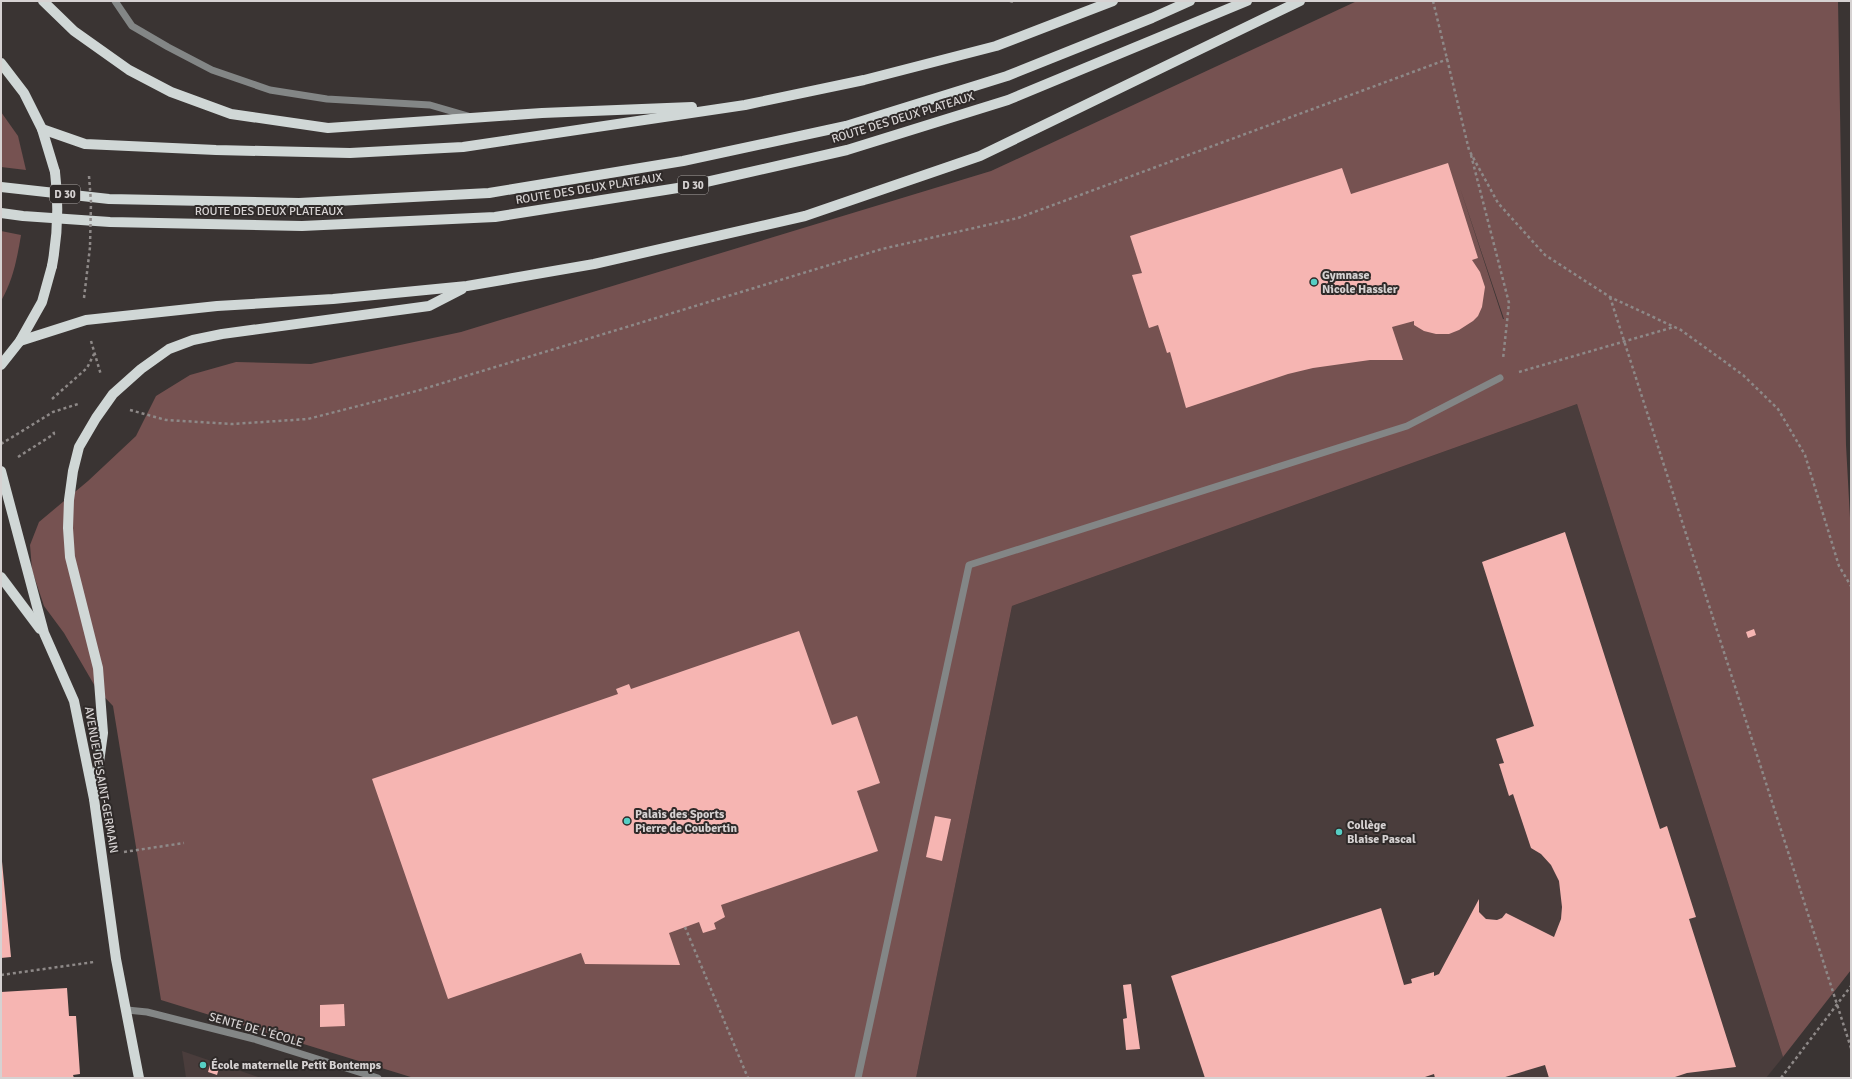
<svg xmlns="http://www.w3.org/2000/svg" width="1852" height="1079" font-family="Signika,sans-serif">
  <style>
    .built { fill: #4a3d3c }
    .green { fill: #765251; fill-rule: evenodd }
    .building { fill: #f6b5b2 }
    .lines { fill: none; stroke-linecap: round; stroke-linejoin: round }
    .path { stroke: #8e8988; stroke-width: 2.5; stroke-dasharray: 3 3; stroke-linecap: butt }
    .minor { stroke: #838686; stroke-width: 7 }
    .major { stroke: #d0d7d6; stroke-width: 10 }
    .path-bridge { stroke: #8e8988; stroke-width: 2.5; stroke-dasharray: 3 3; stroke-linecap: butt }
    .major-bridge { stroke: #d0d7d6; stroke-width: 10 }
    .poi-dot { fill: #56cec4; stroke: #2f2a29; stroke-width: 1.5 }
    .labels { text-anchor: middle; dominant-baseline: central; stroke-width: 4; stroke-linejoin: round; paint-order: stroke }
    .shield { fill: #2f2a29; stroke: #a4a09f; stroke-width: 1 }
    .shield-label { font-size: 11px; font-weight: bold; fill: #d6d2d2 }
    .street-label { font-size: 12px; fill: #d6d2d2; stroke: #2f2a29 }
    .poi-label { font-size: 12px; font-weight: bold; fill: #d6d2d2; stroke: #2f2a29; text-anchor: start }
  </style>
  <rect width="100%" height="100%" fill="#3a3433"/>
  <g class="built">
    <polygon points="1577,404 1783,1057 1766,1078 916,1078 1012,606"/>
    <polygon points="182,1051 261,1078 186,1078"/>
  </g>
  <g class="green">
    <path d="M1357,1H1838L1846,445L1851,536V970L1783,1057L1577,404L1012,606L916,1078H414L161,1000L113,706L96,688L64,633L44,606L32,570L30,545L39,522L88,481L136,436L156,396L190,375L236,362L311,364L461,332L991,171ZM1460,188L1504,319H1503Z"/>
    <polygon points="1,112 18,136 26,170 1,167"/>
    <path d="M1,231L21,235C17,259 13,280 1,301Z"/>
  </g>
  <g class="building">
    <polygon points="1448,163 1478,258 1472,260 1480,272 1485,287 1482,307 1478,316 1473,321 1459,330 1449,334 1436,334 1424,331 1414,325 1414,321 1392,327 1403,360 1370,360 1313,368 1288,374 1186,408 1170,352 1167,353 1158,325 1149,328 1132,275 1142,273 1130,236 1342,168 1351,194"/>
    <polygon points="1565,532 1660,829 1667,826 1696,917 1689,919 1736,1067 1687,1073 1672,1078 1549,1078 1545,1065 1502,1078 1435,1078 1434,1074 1422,1078 1205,1078 1171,976 1381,908 1404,985 1412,983 1411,979 1434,972 1434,976 1439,974 1479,899 1479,912 1486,919 1497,920 1502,918 1506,913 1554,937 1561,919 1562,907 1559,881 1551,865 1541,854 1531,848 1513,794 1509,796 1499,764 1504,763 1496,739 1534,726 1482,562"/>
    <polygon points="1754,629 1756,635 1748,638 1746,632"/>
    <polygon points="799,631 832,725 857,716 880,783 857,791 878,851 721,905 725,917 714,923 716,929 703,933 699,922 669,933 680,965 585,964 581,953 448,999 372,779 618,694 616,689 629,684 631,689"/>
    <polygon points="935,816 951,819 942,861 926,857"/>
    <polygon points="1,851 11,957 1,958"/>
    <polygon points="1131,984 1140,1049 1126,1050 1123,1019 1127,1018 1123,985"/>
    <polygon points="67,988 69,1016 76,1016 80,1074 73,1075 74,1078 1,1078 1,992"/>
    <polygon points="344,1004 345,1026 320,1027 320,1005"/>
    <polygon points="210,1065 219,1068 217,1075 208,1072"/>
  </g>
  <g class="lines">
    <g class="path">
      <polyline points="1010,1 1014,2"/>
      <polyline points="1433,1 1469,150 1498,203 1545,255 1610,297 1681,330 1743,375 1778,409 1805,455 1839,566 1851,586"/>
      <polyline points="1471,155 1509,303 1503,359"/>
      <polyline points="1610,297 1851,1048"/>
      <polyline points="84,298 90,247"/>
      <polyline points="91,341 101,375"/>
      <polyline points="1519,372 1674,327"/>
      <polyline points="52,399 87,368 94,354"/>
      <polyline points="130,410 166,420 232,424 308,419 420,390 882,249 1018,218 1448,59"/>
      <polyline points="1,444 53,412 78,404"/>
      <polyline points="18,457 54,434 53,429"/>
      <polyline points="124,852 184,843"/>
      <polyline points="685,927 748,1078"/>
      <polyline points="1,975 94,962"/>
      <polyline points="1781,1078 1851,986"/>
    </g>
    <g class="minor">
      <polyline points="115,1 132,26 168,47 212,70 270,90 327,99 430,105 468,116"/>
      <polyline points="127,1010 147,1012 254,1039 378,1078"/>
      <polyline points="858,1078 969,565 1407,426 1500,378"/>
    </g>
    <g class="major">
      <polyline points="43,1 74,31 129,70 171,92 231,114 328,128 542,113 692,107"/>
      <polyline points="1,63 24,93 42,129 55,172"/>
      <polyline points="42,129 85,144 216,150 350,153 463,147 745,105 864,80 996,46 1113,1"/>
      <polyline points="1,187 109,199 299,203 489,193 683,161 846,126 1007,76 1152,18 1190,1"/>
      <polyline points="1,213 23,216 110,222 302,226 495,217 684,187 847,150 1008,100 1247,1"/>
      <polyline points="20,341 86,320 217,306 333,299 467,286 594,264 805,216 980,156 1300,1"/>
      <polyline points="1,365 20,341 42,302 52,266"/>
      <polyline points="1,471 44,633 74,701 94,799 116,959 139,1078"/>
      <polyline points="1,577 40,629"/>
      <polyline points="94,799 103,733 98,668 70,557 68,528 69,500 73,471 79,447 96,418 113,394 141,369 169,349 193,340 222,334 429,306 462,289"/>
    </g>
    <polyline class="path-bridge" points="89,176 91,202 90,247"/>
    <path class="major-bridge" d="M52,266C58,234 59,205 55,172"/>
  </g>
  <g class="poi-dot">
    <circle cx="1314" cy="282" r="4"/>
    <circle cx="627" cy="821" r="4"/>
    <circle cx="1339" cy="832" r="4"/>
    <circle cx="203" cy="1065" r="4"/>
  </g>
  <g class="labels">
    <g class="shield">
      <rect x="678" y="176" width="30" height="18" rx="3"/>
      <rect x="50" y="185" width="30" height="18" rx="3"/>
    </g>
    <g class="shield-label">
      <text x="693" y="185">D 30</text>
      <text x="65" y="194">D 30</text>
    </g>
    <g class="street-label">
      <text transform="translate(903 118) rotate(-17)">ROUTE DES DEUX PLATEAUX</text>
      <text transform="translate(589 189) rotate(-9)">ROUTE DES DEUX PLATEAUX</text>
      <text x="269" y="211">ROUTE DES DEUX PLATEAUX</text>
      <text transform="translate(101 780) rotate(80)">AVENUE DE SAINT-GERMAIN</text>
      <text transform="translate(256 1030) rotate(16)">SENTE DE L'ÉCOLE</text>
    </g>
    <g class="poi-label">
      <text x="1322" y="275">Gymnase<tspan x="1322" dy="14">Nicole Hassler</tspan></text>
      <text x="635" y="814">Palais des Sports<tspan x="635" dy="14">Pierre de Coubertin</tspan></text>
      <text x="1347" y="825">Collège<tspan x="1347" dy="14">Blaise Pascal</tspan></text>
      <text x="211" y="1065">École maternelle Petit Bontemps</text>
    </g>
  </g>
  <rect width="1852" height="1079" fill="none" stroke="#d6d2d2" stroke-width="4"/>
</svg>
